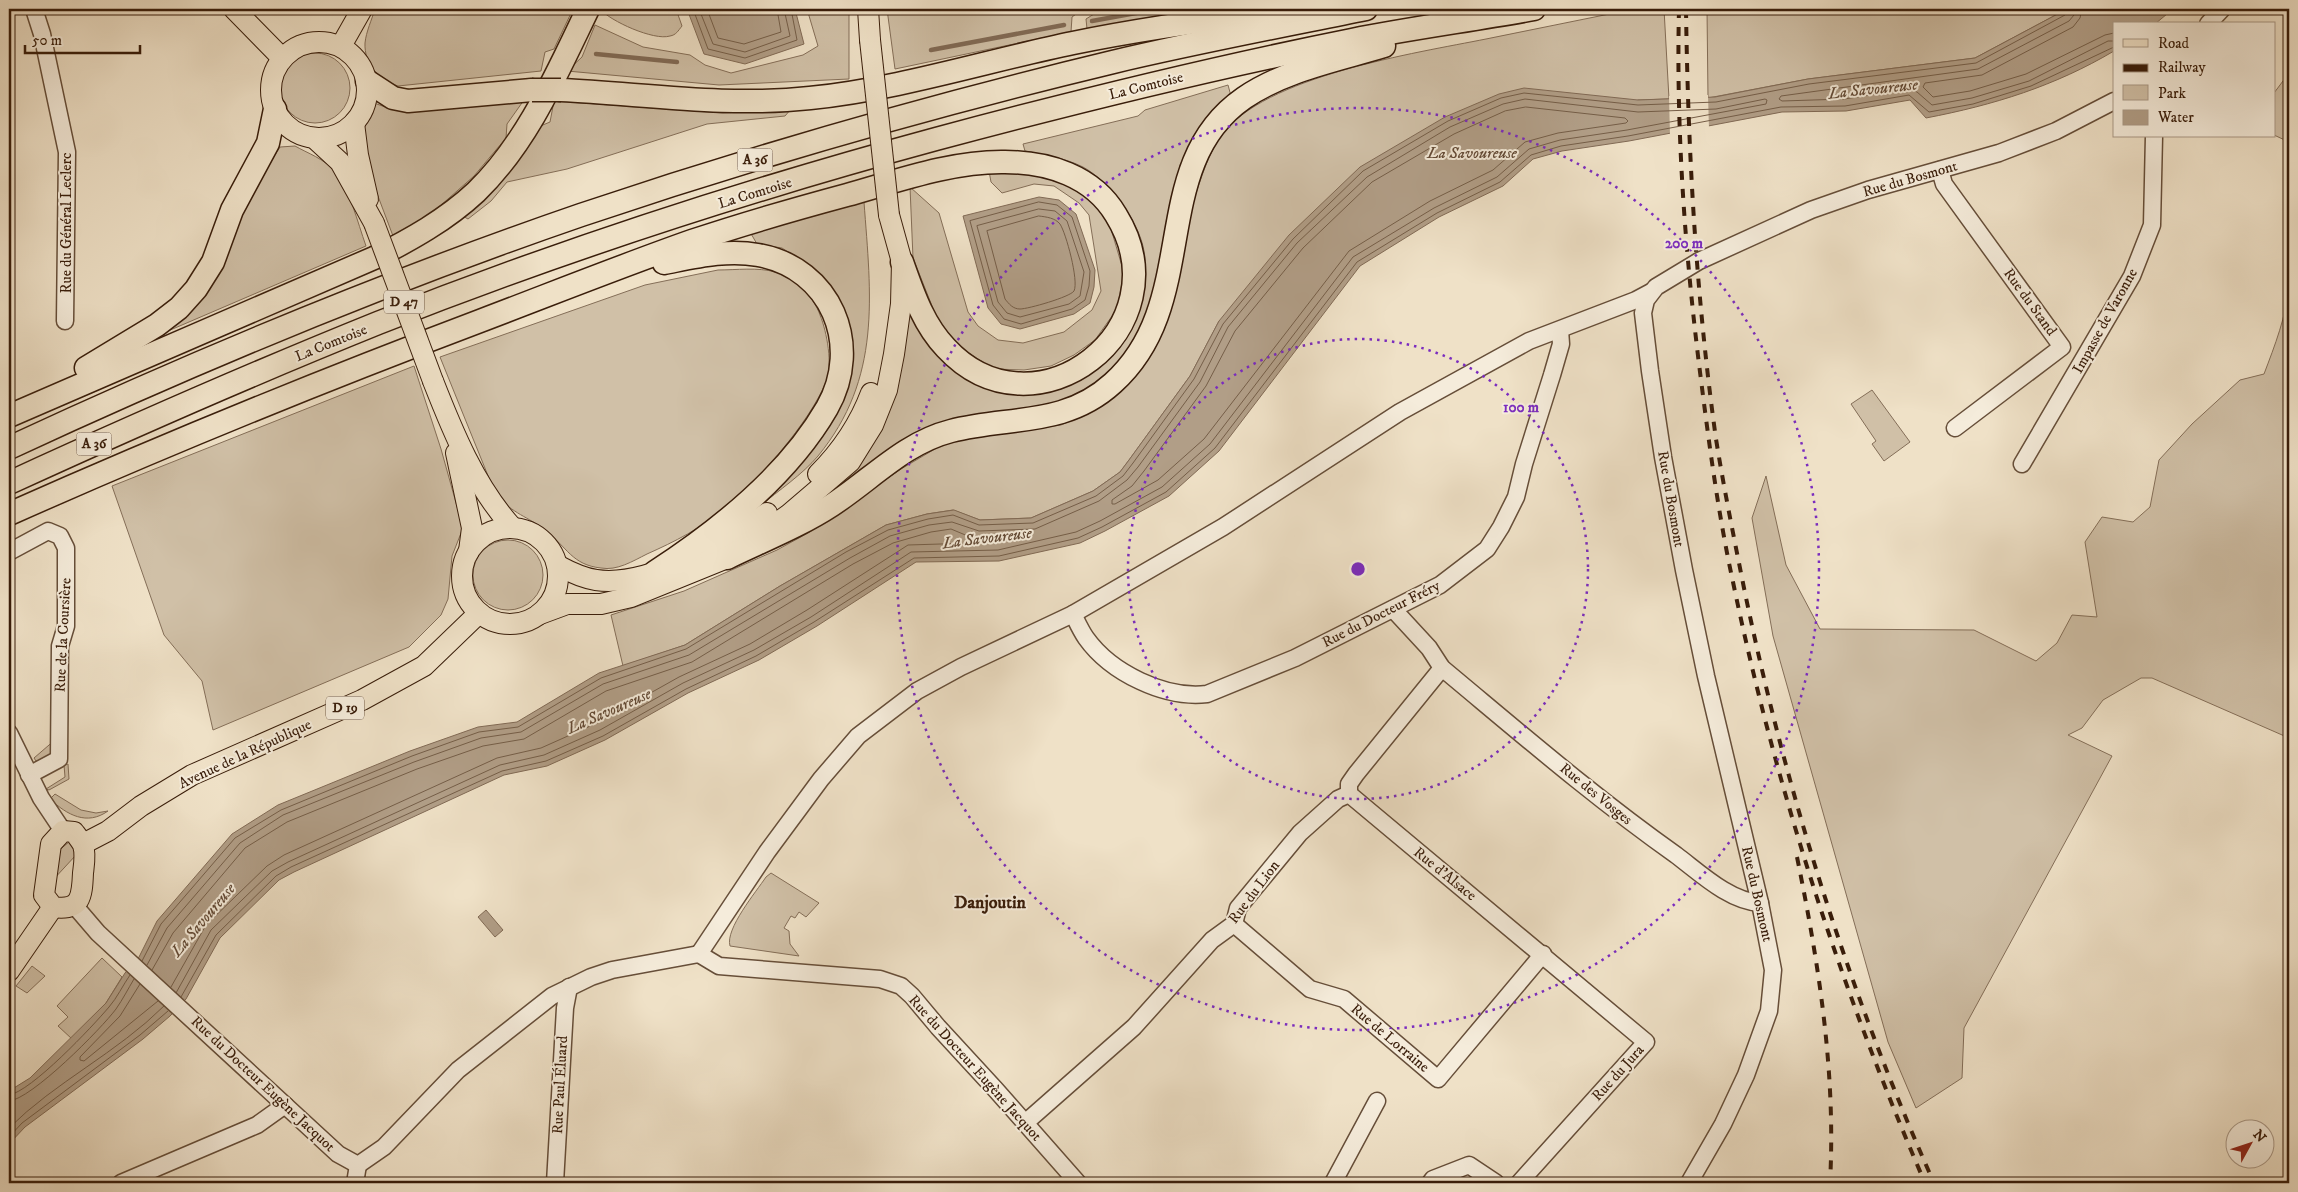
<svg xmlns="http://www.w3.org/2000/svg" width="2298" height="1192" font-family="'IM FELL DW Pica',serif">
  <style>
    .green { fill: #d0c0a7; stroke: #846e58 }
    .water { fill: #b19e87; stroke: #816a55 }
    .pier { fill: #efe1c7 }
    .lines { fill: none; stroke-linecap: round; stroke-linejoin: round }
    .shore { stroke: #755e48; stroke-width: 1 }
    .stream { stroke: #816a55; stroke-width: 4.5 }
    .minor-casing { stroke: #664e39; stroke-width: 19 }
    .major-casing { stroke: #391d0a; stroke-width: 22 }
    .highway-casing { stroke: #391d0a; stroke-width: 25 }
    .minor { stroke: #f5ecdb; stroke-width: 16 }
    .major { stroke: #efe1c7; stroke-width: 20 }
    .highway { stroke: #efe1c7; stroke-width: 22 }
    .rail { stroke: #391d0a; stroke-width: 4; stroke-dasharray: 9 9; stroke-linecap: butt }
    .major-bridge-casing { stroke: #391d0a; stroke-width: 22; stroke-linecap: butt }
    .highway-bridge-casing { stroke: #391d0a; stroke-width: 25; stroke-linecap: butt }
    .major-bridge { stroke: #efe1c7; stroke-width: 20 }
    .highway-bridge { stroke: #efe1c7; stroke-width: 22 }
    .ring { fill: none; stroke: #7b2cbf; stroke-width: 2.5; stroke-dasharray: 2.5 5 }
    .labels { text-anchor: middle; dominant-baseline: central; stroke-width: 4; stroke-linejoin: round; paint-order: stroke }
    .shield { fill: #f5ecdb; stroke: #715b49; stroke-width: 1 }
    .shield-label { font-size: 14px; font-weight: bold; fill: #391d0a }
    .street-label { font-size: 15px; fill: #391d0a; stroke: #f5ecdb }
    .water-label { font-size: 16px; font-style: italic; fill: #634a36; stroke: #f5ecdb }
    .quarter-label { font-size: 18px; font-weight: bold; fill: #391d0a; stroke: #f5ecdb }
    .centre { fill: #7b2cbf; stroke: #f5ecdb; stroke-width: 2.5 }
    .ring-label { font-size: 15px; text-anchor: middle; font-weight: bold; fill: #7b2cbf; stroke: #f5ecdb; stroke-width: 4; stroke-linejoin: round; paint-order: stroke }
  </style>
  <rect width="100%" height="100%" fill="#efe1c7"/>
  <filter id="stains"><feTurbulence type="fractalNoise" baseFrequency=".004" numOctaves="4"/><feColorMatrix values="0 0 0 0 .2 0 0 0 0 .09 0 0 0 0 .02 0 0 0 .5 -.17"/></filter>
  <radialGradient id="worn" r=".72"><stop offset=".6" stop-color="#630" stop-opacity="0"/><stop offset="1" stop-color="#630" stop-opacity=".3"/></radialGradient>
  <g class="green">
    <path d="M375,9H573L554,49L545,52L541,71L398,86C379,80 364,64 365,43C366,32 372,19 375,9Z"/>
    <path d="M600,9H676L682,26C678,31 676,35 670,36C654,41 610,21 600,9Z"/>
    <polygon points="807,9 849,9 849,79 719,85 567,71 582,57 595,25 643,47 690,55 705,65 731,73 803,55 818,46"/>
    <polygon points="887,9 1083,9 1072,17 1071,32 895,69"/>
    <polygon points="1102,9 1204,9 1087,29 1086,19"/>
    <path d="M1634,9H1664L1669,99L1638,100L1219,321L1190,376L1129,460L1120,472L1093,491L1031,518L980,520L953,510L927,514L886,525L780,586L685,645L623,666L611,615L684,591L777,550L808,533L901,469L945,443L970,437L1061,425L1095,410L1111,398C1137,336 1163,274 1189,213C1199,187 1205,159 1221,136C1263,76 1416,53 1486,39C1535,29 1585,19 1634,9Z"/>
    <polygon points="1707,9 2067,9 1975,58 1808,79 1708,98"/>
    <circle cx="315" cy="88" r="35"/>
    <polygon points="2289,73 2289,142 2274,135 2274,93"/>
    <path d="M1228,85L1231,96L1203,125L1180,165L1158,285L1142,330L1112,370L1091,387L1071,398L1054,405L992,413L824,499L821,496L848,472L907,309L1016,391C1043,378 1071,364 1098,351C1106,348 1119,344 1125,337C1142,316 1149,278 1144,251C1139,221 1109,181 1083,167C1065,158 1045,155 1025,151L1023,144L1138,116L1145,110Z"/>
    <polygon points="524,100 507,124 506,138 474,176 432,213 393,236 367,167 360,132 374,103 391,109"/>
    <polygon points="554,101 723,113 791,109 785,116 707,124 567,169 507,182 491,201 468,219 461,215 538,127 550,122"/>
    <path d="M295,146C307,153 325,159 334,171C351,192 357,221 366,246L161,334L234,228L257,183L280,147Z"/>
    <polygon points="989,171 1048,175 1087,197 1109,222 1124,273 1117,309 1095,340 1074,355 1051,366 1024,370 994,369 959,347 938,321 913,258 910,187 939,213 968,312 978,326 998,340 1023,343 1064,332 1092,310 1101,291 1089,215 1079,203 1054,186 1034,184 1002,193 991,182"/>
    <path d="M864,202C871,296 882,378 818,456C803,474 778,491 760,506L849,360L802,261L782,248L757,244L750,232Z"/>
    <path d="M718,270C736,270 758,267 775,272C794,277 814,297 820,315C827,332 833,365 826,382C809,423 759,480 725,508C702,528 674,542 647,554C633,561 617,571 601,568C572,565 567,547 546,531C528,516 513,515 495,493L440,357L645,285Z"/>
    <path d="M2289,286V738L2152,678H2141L2103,700L2082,728L2068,735L2112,756L1964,1028L1962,1078L1916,1108L1888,1042L1773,636L1752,518L1766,476L1786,565L1820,629L1974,630L2036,661L2057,643L2072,615L2097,617L2085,542L2102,517L2133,522L2150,507L2159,460L2192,424L2240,380L2264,374C2275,345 2286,317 2289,286Z"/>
    <polygon points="414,366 441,449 463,528 452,556 448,599 441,615 409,647 213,730 202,681 164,635 112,486"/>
    <polygon points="1872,390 1910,442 1884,461 1872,444 1876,441 1851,404"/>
    <circle cx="508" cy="575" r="35"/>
    <path d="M56,739C55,751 51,762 36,761L34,758Z"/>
    <polygon points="68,764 69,779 49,790 46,789 65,777 64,765"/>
    <path d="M55,794L81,810L96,813L108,811C87,826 67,815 50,799Z"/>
    <polygon points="69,842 73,844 76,855 52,881 58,851"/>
    <path d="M771,873L819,903L806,917L799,912L795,918L791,916L784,928L789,931L790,944L799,956L730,946C725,929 756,892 766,877Z"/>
    <polygon points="102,958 122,977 106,1003 72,1039 58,1026 68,1017 57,1006"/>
    <polygon points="32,966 45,976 27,993 16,986"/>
  </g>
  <g class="water">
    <polygon points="687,9 795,9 804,44 745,64 704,54"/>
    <path d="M2067,9H2173L2155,24H2114V51C2055,86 1994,105 1926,118L1910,100L1846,111L1782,112L1629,141L1562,151L1533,159L1503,186L1439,217L1360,266L1219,451L1169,496L1105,531L1080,543L999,561L916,562L817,626L759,660L688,693L605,740L547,766L504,775L294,872L279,880L220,938L186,999L170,1016L143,1039L25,1127L9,1144V1091L30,1078L106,1003L125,973L139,957L157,921L232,834L278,805L410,751L478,727L517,722L599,673L685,645L780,586L886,525L927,514L954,510L980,520L1031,518L1093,491L1120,472L1129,460L1190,376L1219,321L1289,235L1360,167L1445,117L1499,94L1524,88L1638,100L1715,97L1808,79L1975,58Z"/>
    <polygon points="1039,197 1059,200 1076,214 1095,270 1094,287 1090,303 1074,314 1020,329 1001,324 988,308 963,216"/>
    <polygon points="486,910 503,930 495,937 478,917"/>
  </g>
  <polygon class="pier" points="1708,95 1709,129 1670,136 1669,96"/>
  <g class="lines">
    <g class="shore">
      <polyline points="693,9 708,49 745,58 797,40 791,9"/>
      <polyline points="699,9 713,44 745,52 790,36 784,9"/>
      <polyline points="707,9 718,38 744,44 781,32 777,9"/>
      <polyline points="2075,9 2074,15 2069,21 1978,69 1781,96 1779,99 1782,101 1844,99 1910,89 1917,92 1932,105 1972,98 2029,81 2108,41 2114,41"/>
      <polyline points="2082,9 2080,18 2073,27 1982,75 1925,83 1923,87 1933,97 1970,91 2026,74 2105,35 2114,33"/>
      <polygon points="1526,107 1625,118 1628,121 1626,123 1558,133 1525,142 1493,170 1430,201 1349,251 1204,439 1158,480 1115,504 1112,504 1112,500 1132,486 1144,471 1206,386 1235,331 1303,248 1372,182 1454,134 1505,111"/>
      <polygon points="1039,202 1057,205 1072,217 1090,271 1089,286 1085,300 1072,309 1021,324 1004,319 993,305 970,221"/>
      <polygon points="1039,209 1055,211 1067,221 1084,272 1080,296 1069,304 1020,317 1007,313 998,302 977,226"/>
      <path d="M1039,216C1047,217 1055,218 1060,224C1066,233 1079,281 1074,291C1070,297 1028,309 1020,309C1013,309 1009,304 1005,299L987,231Z"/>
      <polyline points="142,961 161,924 235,838 281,810 412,756 479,732 518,727 601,678 686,649 846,552 888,530 928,519 953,515 979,525 1033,523 1096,496 1123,476 1133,463 1194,379 1223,324 1293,239 1363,171 1448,121 1501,98 1524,93 1638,105 1716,102 1809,84 1976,63 2065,15 2068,9"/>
      <polyline points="147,965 167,928 240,843 283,815 414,762 481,738 521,732 603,684 689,655 850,558 890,536 929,525 952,522 979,531 1035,529 1099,501 1127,480 1138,467 1200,382 1228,327 1297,243 1367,177 1450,127 1503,104 1525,99 1638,112 1716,109 1765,99 1767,100 1766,104 1627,130 1560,140 1529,149 1497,177 1434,208 1353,257 1210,444 1162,487 1100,521 1076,532 998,550 911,552 811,617 754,650 683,683 600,730 544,755 500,765 288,862 272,871 211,930 176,993"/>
      <polyline points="152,970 173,933 245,848 287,822 417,769 483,746 524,739 606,691 692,662 853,564 893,543 931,532 951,529 975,539 973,543 908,545 807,610 750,644 679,677 597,723 541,748 497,758 284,855 267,866 206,925 171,987"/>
      <polyline points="140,984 120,1016 80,1057 80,1060 84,1061 158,1001"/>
      <polyline points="181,997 216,935 276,876 291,867 502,771 546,761 603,736 686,689 756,656 814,622 914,558 999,556 1078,538 1102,527 1166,492 1215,448 1357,262 1437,213 1500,182 1531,155 1561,146 1628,136 1781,107 1845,106 1909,95 1929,112 1973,104 2031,86 2114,47"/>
      <path d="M9,1095C31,1092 93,1026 109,1007C117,998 123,985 130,975"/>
      <path d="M9,1101C31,1100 102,1028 116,1009C123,999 128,989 134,979"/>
      <path d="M9,1128C55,1082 117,1053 164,1006"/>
      <polyline points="9,1137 22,1123 140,1035 168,1011"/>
    </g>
    <g class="stream">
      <polyline points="1092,21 1158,9"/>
      <polyline points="931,50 1064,25"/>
      <polyline points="596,54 677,62"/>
    </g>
    <g class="minor-casing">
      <g id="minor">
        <polyline points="34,9 42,34 67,152 65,321"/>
        <polyline points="2208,24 2222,9"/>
        <polyline points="1940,170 1944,184 2062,347 1955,428"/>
        <polyline points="2022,464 2132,276 2152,225 2154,136"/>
        <polyline points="9,552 48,531 60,536 66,548 66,626 60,646 59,759 29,775"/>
        <path d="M1393,609L1429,648L1442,668C1519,732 1594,797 1676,855C1700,873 1729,901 1760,903"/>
        <path d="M1073,614C1077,622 1081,631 1086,638C1111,673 1165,699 1207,694L1295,658L1440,585L1487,549L1501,527L1516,497L1524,464L1552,375L1561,344L1560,330"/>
        <polyline points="9,733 41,798 63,831"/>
        <polyline points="1349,794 1646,1042 1519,1183"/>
        <polyline points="1349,794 1349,784 1356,774 1442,668"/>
        <polyline points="74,905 98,933 338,1154 358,1165 384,1147 458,1070 552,996 591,977 612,970 699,954 719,966 880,979 901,986 912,996 938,1027 996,1090 1078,1183"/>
        <polyline points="1234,924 1310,989 1344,999 1438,1079 1543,954"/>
        <polyline points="699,954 767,852 821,779 858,736 917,691 961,667 1073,614 1223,527 1400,412 1529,341 1636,300 1651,292"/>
        <polyline points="1025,1123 1134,1027 1212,940 1234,924 1238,908 1300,833 1338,799 1349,794"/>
        <polyline points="121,1183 257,1125 285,1105"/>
        <polyline points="355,1183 358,1165"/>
        <polyline points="555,1183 565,1008 569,987"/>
        <polyline points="1333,1183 1377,1101"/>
        <polyline points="1430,1183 1433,1179 1469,1165 1496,1183"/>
        <polyline points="1689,1183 1723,1124 1746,1075 1769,1011 1773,970 1760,903 1706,676 1684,570 1663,457 1650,371 1643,313 1646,300 1656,287 1699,261 1811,210 1868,190 1999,153 2056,131 2114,101"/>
      </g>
    </g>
    <g class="major-casing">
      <g id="major">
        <polyline points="234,9 282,58"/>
        <polyline points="868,9 870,40"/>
        <circle cx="319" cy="90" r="48"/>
        <polyline points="341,46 362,9"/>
        <polyline points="354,123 358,155 368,199"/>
        <polyline points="314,138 340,162 374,223"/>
        <path d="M433,381C453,432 475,486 512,527"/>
        <polyline points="456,453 472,528 469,551"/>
        <path d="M818,474C842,450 859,425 871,393"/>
        <circle cx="510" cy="576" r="48"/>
        <path d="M557,565C570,572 582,578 596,580C648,588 726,542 767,513"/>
        <polyline points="540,614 567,604 601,604 631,597 727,558 788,515 850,462 873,425 887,390 894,354 901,304 902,262 889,215"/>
        <path d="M63,831L74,832C77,836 81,841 83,845C86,854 84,865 83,873C82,897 81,911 53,907L44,895L51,844Z"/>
        <polyline points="83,844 108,831 141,806 192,775 362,700 424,666 479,613"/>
        <polyline points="9,971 53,907"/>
      </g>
    </g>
    <g class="highway-casing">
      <g id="highway">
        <polyline points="367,81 393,98 408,101 532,90"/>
        <path d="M561,90C644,94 726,107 810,98C899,89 986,61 1073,43C1145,28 1220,18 1293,9"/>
        <polyline points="86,368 157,325 179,308 196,289 213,262 232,210 268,143 275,109"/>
        <path d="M9,416L374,258C410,240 446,220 476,192C527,143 557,73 588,9"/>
        <path d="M9,448C196,361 386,282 581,215C756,156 934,105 1113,62C1197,42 1282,26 1366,9"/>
        <path d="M9,483C131,427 254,373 378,323C560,251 748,190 936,139C1074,102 1212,68 1352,40C1412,28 1474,20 1534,9"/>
        <path d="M9,514C164,445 321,381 480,321C551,294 621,266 692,241C743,224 795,209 847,195C897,181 952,161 1005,162C1048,162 1093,176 1116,215C1186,328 1035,444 946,348C923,324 913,293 902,262"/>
        <path d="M727,558C762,541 800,526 832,505C872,479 904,443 951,431C1009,416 1065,427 1113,383C1203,302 1146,166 1244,98C1285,70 1338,60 1384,46"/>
        <path d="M655,572C718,531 789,474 827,408C863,345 831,268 758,255C727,249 695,257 664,263"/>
      </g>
    </g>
    <use href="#minor" class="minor"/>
    <use href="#major" class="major"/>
    <use href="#highway" class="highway"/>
    <g class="rail">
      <path d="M1679,9C1676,130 1685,252 1700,372C1709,443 1718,513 1733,582C1776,789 1841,989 1925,1183"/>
      <path d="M1686,9C1688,152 1696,296 1716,439C1724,489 1734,538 1744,588C1786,792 1849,993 1934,1183"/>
      <path d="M1797,857C1819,965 1836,1073 1830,1183"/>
    </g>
    <g class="major-bridge-casing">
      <g id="major-bridge">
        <polyline points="870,40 889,215"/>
        <polyline points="374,223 433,381"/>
      </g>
    </g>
    <g class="highway-bridge-casing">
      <polyline id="highway-bridge" points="532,90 561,90"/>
    </g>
    <use href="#major-bridge" class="major-bridge"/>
    <use href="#highway-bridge" class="highway-bridge"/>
  </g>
  <g class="ring">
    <circle cx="1358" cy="569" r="230"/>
    <circle cx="1358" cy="569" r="461"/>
  </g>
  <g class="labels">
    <g class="shield">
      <rect x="737.5" y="148.5" width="35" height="23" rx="4"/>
      <rect x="384" y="290.5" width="40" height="23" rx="4"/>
      <rect x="76.5" y="432.5" width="35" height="23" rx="4"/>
      <rect x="326" y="696.5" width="38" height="23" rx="4"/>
    </g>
    <g class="shield-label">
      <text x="755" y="160">A 36</text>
      <text x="404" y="302">D 47</text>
      <text x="94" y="444">A 36</text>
      <text x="345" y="708">D 19</text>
    </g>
    <g class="street-label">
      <text transform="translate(1146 86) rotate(-14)">La Comtoise</text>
      <text transform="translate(1910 179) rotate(-16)">Rue du Bosmont</text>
      <text transform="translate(755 193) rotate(-17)">La Comtoise</text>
      <text transform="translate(66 223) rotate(-90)">Rue du Général Leclerc</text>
      <text transform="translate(2030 302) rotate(54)">Rue du Stand</text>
      <text transform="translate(2105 321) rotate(-61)">Impasse de Varonne</text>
      <text transform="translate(331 343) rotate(-22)">La Comtoise</text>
      <text transform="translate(1671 499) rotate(80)">Rue du Bosmont</text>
      <text transform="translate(1381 614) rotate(-27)">Rue du Docteur Fréry</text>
      <text transform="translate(63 635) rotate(-87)">Rue de la Coursière</text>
      <text transform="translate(245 754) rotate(-25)">Avenue de la République</text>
      <text transform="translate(1596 794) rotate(39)">Rue des Vosges</text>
      <text transform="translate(1445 874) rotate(39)">Rue d'Alsace</text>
      <text transform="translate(1254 892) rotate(-53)">Rue du Lion</text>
      <text transform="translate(1757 894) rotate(77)">Rue du Bosmont</text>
      <text transform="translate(1390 1038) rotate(40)">Rue de Lorraine</text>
      <text transform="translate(975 1068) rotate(48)">Rue du Docteur Eugène Jacquot</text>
      <text transform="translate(1618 1073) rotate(-48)">Rue du Jura</text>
      <text transform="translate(263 1084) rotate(43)">Rue du Docteur Eugène Jacquot</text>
      <text transform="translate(560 1085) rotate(-87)">Rue Paul Éluard</text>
    </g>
    <g class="water-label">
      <text transform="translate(1873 89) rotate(-6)">La Savoureuse</text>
      <text x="1472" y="153">La Savoureuse</text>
      <text transform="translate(987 538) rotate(-7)">La Savoureuse</text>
      <text transform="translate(609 711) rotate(-24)">La Savoureuse</text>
      <text transform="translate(203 920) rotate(-50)">La Savoureuse</text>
    </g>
    <g class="quarter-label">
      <text x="990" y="903">Danjoutin</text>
    </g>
  </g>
  <circle cx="1358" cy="569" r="8" class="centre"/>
  <g class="ring-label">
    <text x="1684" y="248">200 m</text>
    <text x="1521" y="412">100 m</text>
  </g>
  <rect width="2298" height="1192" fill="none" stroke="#efe1c7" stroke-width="30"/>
  <rect x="10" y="10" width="2278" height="1172" fill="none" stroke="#391d0a" stroke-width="2.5"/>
  <rect x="15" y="15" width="2268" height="1162" fill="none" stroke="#391d0a"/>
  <rect x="2113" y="22" width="162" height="115" fill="#f5ecdb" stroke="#aa9987"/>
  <rect x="2123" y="39" width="25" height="8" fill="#efe1c7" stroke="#aa9987"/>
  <text x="2158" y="48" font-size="15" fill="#391d0a">Road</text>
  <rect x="2123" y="64" width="25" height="8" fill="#391d0a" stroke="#aa9987"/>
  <text x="2158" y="72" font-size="15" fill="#391d0a">Railway</text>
  <rect x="2123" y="85" width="25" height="15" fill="#d0c0a7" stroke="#aa9987"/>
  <text x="2158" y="98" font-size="15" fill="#391d0a">Park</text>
  <rect x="2123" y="110" width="25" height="15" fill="#b19e87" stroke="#aa9987"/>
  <text x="2158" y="122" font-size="15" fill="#391d0a">Water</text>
  <g transform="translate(2250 1144) rotate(50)"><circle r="24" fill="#f5ecdb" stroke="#aa9987"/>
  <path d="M0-4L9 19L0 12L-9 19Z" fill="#8f2418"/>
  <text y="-8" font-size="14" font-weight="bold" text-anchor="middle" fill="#391d0a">N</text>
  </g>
  <path d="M25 45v8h115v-8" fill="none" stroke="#391d0a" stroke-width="2.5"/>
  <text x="32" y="45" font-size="15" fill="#391d0a" stroke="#f5ecdb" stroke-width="4" paint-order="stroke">50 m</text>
  <rect width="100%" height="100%" filter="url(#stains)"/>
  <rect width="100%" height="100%" fill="url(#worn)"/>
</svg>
